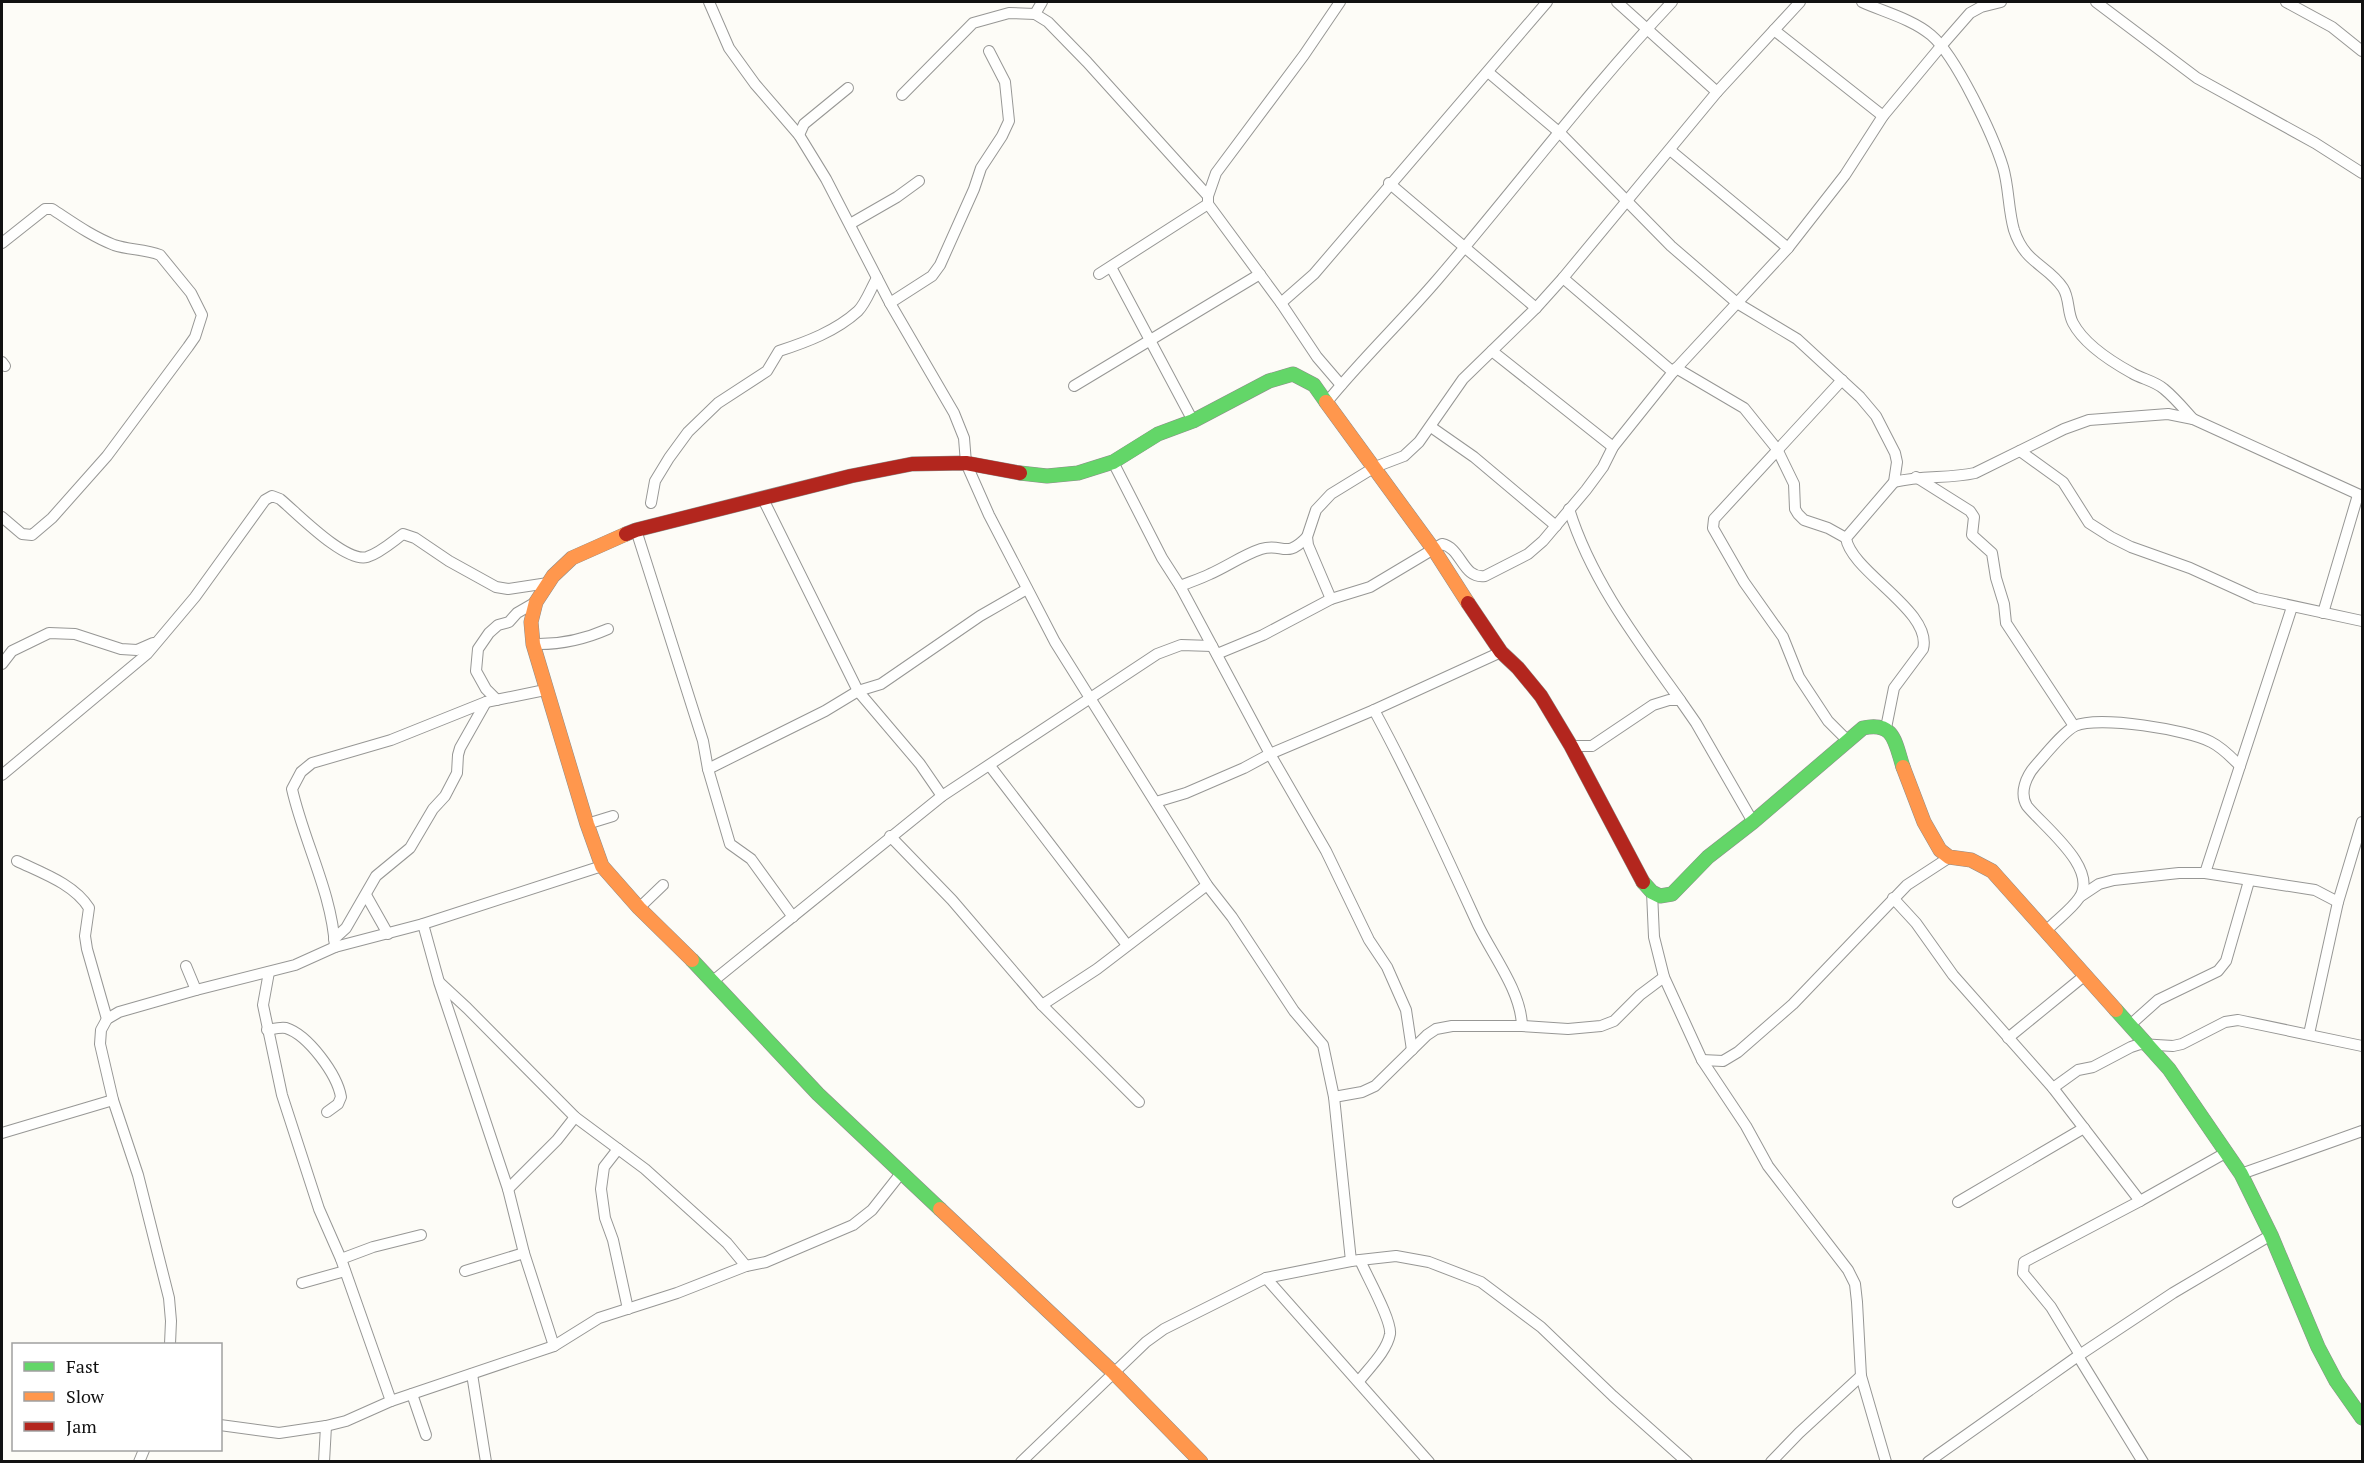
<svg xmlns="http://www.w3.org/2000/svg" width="2364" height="1463" font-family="'PT Serif',serif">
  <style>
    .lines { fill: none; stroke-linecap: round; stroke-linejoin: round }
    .street-casing { stroke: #979795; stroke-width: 12 }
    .fast-casing { stroke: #8e8d8b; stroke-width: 15 }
    .slow-casing { stroke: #8e8d8b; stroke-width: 15 }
    .jam-casing { stroke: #8e8d8b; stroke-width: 15 }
    .street { stroke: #fffffe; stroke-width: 10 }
    .fast { stroke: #63d668; stroke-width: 14 }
    .slow { stroke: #ff974d; stroke-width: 14 }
    .jam { stroke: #b3261e; stroke-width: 14 }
  </style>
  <rect width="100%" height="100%" fill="#fdfcf7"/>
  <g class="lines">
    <g class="street-casing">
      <g id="street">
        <polyline points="709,2 729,48 755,84 799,135 826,179 890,303 954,413 964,438 966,463 989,515 1055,642 1207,885 1232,917 1294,1011 1323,1045 1334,1097 1351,1261"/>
        <polyline points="1340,2 1304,55 1216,173 1208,196 1208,204 1281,303 1317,357 1341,385"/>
        <polyline points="1617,2 1717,92"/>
        <path d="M1862,2C1884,12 1912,19 1931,35C1956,56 1993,135 2003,167C2009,187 2008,209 2014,230C2025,264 2048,265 2063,288C2070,299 2067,312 2073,323C2084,344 2112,362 2132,373C2142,379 2155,381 2164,389C2175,398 2184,409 2193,419"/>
        <polyline points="2096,2 2197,78 2315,143 2362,173"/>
        <polyline points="2286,2 2332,27 2362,51"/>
        <polyline points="1035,14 1042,2"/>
        <polyline points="1774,30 1883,116"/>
        <path d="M1488,72L1560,133L1671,246L1737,303L1797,339L1860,397L1876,416L1895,453L1897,462L1894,482L1846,538C1851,572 1933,611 1923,649L1894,688L1886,728"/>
        <polyline points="902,95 973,23 1009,13 1035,14 1048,22 1087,62 1208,196"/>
        <polyline points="799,135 804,124 848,88"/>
        <polyline points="1670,150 1788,248"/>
        <polyline points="1389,183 1536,308"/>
        <polyline points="850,224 897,197 919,181"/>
        <path d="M2,243L45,209H52C72,222 91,236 114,245C129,250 145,249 160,255L191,293L202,315L195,337L188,347L107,456L52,518L32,535L22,534L2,517"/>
        <polyline points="1111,267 1193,421"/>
        <polyline points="1099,274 1208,204"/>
        <polyline points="1563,278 1673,372"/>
        <polyline points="890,303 932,276 940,265 974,189 981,168 1002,136 1009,121 1005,82 989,51"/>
        <polyline points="1281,303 1314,274 1547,2"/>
        <polyline points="1492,351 1613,447"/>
        <polyline points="2,362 5,366"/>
        <polyline points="1676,368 1744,408 1777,449 1794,484 1795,509 1798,514 1804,520 1828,528 1846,538"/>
        <polyline points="1842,380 1714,519 1713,528 1744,582 1783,637 1799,677 1828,721 1847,740"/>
        <polyline points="1074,386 1260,274"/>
        <path d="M1327,402C1361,360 1401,322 1437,280C1516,188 1589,90 1672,2"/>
        <polyline points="1431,427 1474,457 1556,526"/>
        <polyline points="2020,451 2063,482 2089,523 2111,537 2131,547 2190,568 2256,598 2362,621"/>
        <polyline points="1113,462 1162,558 1180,586 1270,754 1326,851 1369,940 1387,967 1406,1010 1412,1050"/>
        <polyline points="1916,477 1970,511 1974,517 1972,535 1992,553 1996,578 2004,604 2006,623 2074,726"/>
        <path d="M1894,482C1923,475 1948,479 1975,473L2064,429L2089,420L2168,414L2193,419L2362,496"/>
        <polyline points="763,499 858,691 920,764 942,796"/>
        <path d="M651,503L655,481L669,458L688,432L718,403L767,371L779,351C807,342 836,331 858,311C866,303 871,288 877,278"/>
        <path d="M1569,509C1591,580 1637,640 1680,700"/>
        <polyline points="636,530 703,741 708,769"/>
        <path d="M1180,586C1190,582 1200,579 1210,574C1228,566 1243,555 1261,549C1283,542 1285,560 1307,537"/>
        <polyline points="1331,599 1308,545 1307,537 1316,510 1331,494 1375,467 1404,456 1419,442 1463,379 1536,308 1563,278 1717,92 1800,2"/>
        <polyline points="2323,613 2358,495"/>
        <path d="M533,644C560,645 583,640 608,629"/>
        <path d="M1217,654L1263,635L1331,599L1370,587L1442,544C1462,548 1462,579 1485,576L1528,554L1543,541L1586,490L1603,467L1613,447L1673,372L1788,248L1845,175L1883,116L1942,45L1970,13L1981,7L2001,2"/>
        <polyline points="2,664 12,651 49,633 75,634 121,649 137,650 153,643"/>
        <polyline points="497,700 486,689 476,671 478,649 489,633 498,625 509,622 517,613 536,602"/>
        <path d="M1374,710C1412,780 1445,853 1478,925C1493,956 1521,991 1522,1026"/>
        <polyline points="1571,746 1592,746 1653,705 1669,700 1680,700 1696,723 1753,822"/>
        <polyline points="990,766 1127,945"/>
        <path d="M2,775L147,654L195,597L265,500L272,496L280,499C297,513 345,563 367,557C380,553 392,542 403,534L415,538L449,561L496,587L508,589L548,583"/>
        <polyline points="1156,802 1186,793 1244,768 1270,754 1374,710 1501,652"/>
        <polyline points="587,824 613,816"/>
        <polyline points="890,836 952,900 1042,1005 1139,1102"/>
        <path d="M17,861C42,873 74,884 89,908L85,936L87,949L107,1019"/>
        <polyline points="2205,873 2292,607"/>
        <polyline points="1652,892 1654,937 1664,977 1702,1060 1746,1126 1768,1166 1848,1270 1855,1284 1857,1302 1861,1376 1886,1462"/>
        <polyline points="366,895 388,934"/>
        <polyline points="2081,896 2099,884 2114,880 2179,873 2205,873 2315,890 2338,902"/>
        <polyline points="1893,898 1916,923 1953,975 2053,1088 2140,1201"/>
        <polyline points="639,908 663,885"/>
        <polyline points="793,917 751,859 730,844 708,769 825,711 858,691 881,684 980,616 1027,589"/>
        <polyline points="423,924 439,982 508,1189 524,1253 554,1346"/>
        <path d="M2046,931C2056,920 2071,910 2079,898C2100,869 2043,826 2027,806C2019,793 2026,776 2036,765C2046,754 2063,732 2075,726C2098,715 2189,730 2211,742C2223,748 2231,757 2240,766"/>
        <polyline points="334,939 346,928 376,876 410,848 433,809 445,796 457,773 458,755 460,748 486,702"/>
        <path d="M335,947C332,893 304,842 292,789L301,772L312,763L391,740L486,702L545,690"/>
        <polyline points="186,966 196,990"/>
        <polyline points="269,972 263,1005 282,1095 319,1209 341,1259 391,1401"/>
        <polyline points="713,981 942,796 1157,654 1181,645 1212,646"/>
        <polyline points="440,983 467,1008 575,1117 645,1169 727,1243 746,1266"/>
        <polyline points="1042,1005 1097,969 1207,885"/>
        <polyline points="2130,1025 2158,1000 2218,971 2226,961 2249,881"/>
        <path d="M267,1030C273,1029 280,1027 286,1028C308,1035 337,1074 341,1097L338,1104L327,1112"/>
        <polyline points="2309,1034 2338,902 2362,822"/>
        <polyline points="2008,1038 2084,976"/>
        <polyline points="1702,1060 1723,1061 1738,1052 1793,1004 1907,885 1950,857"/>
        <polyline points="2053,1088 2078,1070 2093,1067 2131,1047 2140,1044 2173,1046 2182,1044 2225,1022 2238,1020 2362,1046"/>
        <polyline points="1334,1097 1362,1092 1375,1086 1427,1035 1436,1029 1452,1026 1522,1026 1568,1029 1601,1026 1614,1021 1640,995 1664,977"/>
        <polyline points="2,1133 113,1100"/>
        <polyline points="618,1149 604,1167 601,1189 605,1218 613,1240 628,1309"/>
        <polyline points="2241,1174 2362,1131"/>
        <polyline points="508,1189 557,1140 575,1117"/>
        <polyline points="1958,1202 2084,1128"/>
        <polyline points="341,1259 373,1247 421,1235"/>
        <polyline points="465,1271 524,1253"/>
        <polyline points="1266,1278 1429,1462"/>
        <polyline points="302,1283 345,1271"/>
        <polyline points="170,1344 171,1321 169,1298 138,1175 113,1100 100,1044 101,1030 107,1019 119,1012 196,990 295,965 335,947 423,924 602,866"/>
        <polyline points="2080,1355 2051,1307 2023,1273 2024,1262 2140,1201 2227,1152"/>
        <polyline points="2078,1356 2143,1462"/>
        <polyline points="472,1374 486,1462"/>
        <path d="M1359,1381C1369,1368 1387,1351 1390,1334C1392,1320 1366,1275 1360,1260"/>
        <polyline points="412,1394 426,1435"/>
        <polyline points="220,1425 279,1433 326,1426 346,1421 391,1401 554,1346 599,1318 677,1293 746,1266 766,1262 853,1225 872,1210 902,1172"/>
        <polyline points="139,1462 144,1450"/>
        <polyline points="324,1462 326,1426"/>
        <polyline points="1021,1462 1146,1342 1164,1329 1266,1278 1351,1261 1396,1256 1429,1262 1481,1282 1541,1327 1613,1396 1687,1462"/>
        <polyline points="1771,1462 1799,1433 1861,1376"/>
        <polyline points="1928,1462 2078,1356 2173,1293 2271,1235"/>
      </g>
    </g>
    <g class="fast-casing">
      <g id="fast">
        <polyline points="1020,473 1047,476 1078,473 1113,462 1158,434 1193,421 1269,381 1293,374 1314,385 1326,402"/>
        <path d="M1643,882L1652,892L1660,896L1672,894L1708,857L1753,822L1863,728C1894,721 1895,742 1903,767"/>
        <polyline points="692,960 818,1094 940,1209"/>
        <polyline points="2116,1010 2169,1069 2241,1174 2271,1235 2318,1347 2336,1381 2362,1418"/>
      </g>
    </g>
    <g class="slow-casing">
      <g id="slow">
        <polyline points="1326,402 1434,550 1468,603"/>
        <polyline points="626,534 572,558 553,576 536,602 531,622 533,644 587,824 602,866 639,908 692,960"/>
        <polyline points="1903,767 1924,822 1940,850 1949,857 1971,860 1992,871 2116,1010"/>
        <polyline points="940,1209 1114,1373 1201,1462"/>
      </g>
    </g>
    <g class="jam-casing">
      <g id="jam">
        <polyline points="626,534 636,530 851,476 912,464 966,463 1020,473"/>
        <polyline points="1468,603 1501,652 1518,668 1541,696 1571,746 1643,882"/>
      </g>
    </g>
    <use href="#street" class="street"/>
    <use href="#fast" class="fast"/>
    <use href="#slow" class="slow"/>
    <use href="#jam" class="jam"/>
  </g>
  <rect width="2364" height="1463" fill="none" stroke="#111111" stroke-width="6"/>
  <rect x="12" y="1343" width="210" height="108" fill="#ffffff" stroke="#a0a0a0" stroke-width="1.5"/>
  <rect x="24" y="1362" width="30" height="9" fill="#63d668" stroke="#a0a0a0" stroke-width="1.5"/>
  <text x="66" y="1373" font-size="18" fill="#111111">Fast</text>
  <rect x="24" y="1392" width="30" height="9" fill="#ff974d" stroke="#a0a0a0" stroke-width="1.5"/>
  <text x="66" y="1403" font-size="18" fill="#111111">Slow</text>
  <rect x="24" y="1422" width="30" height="9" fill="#b3261e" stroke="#a0a0a0" stroke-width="1.5"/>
  <text x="66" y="1433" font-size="18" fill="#111111">Jam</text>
</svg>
